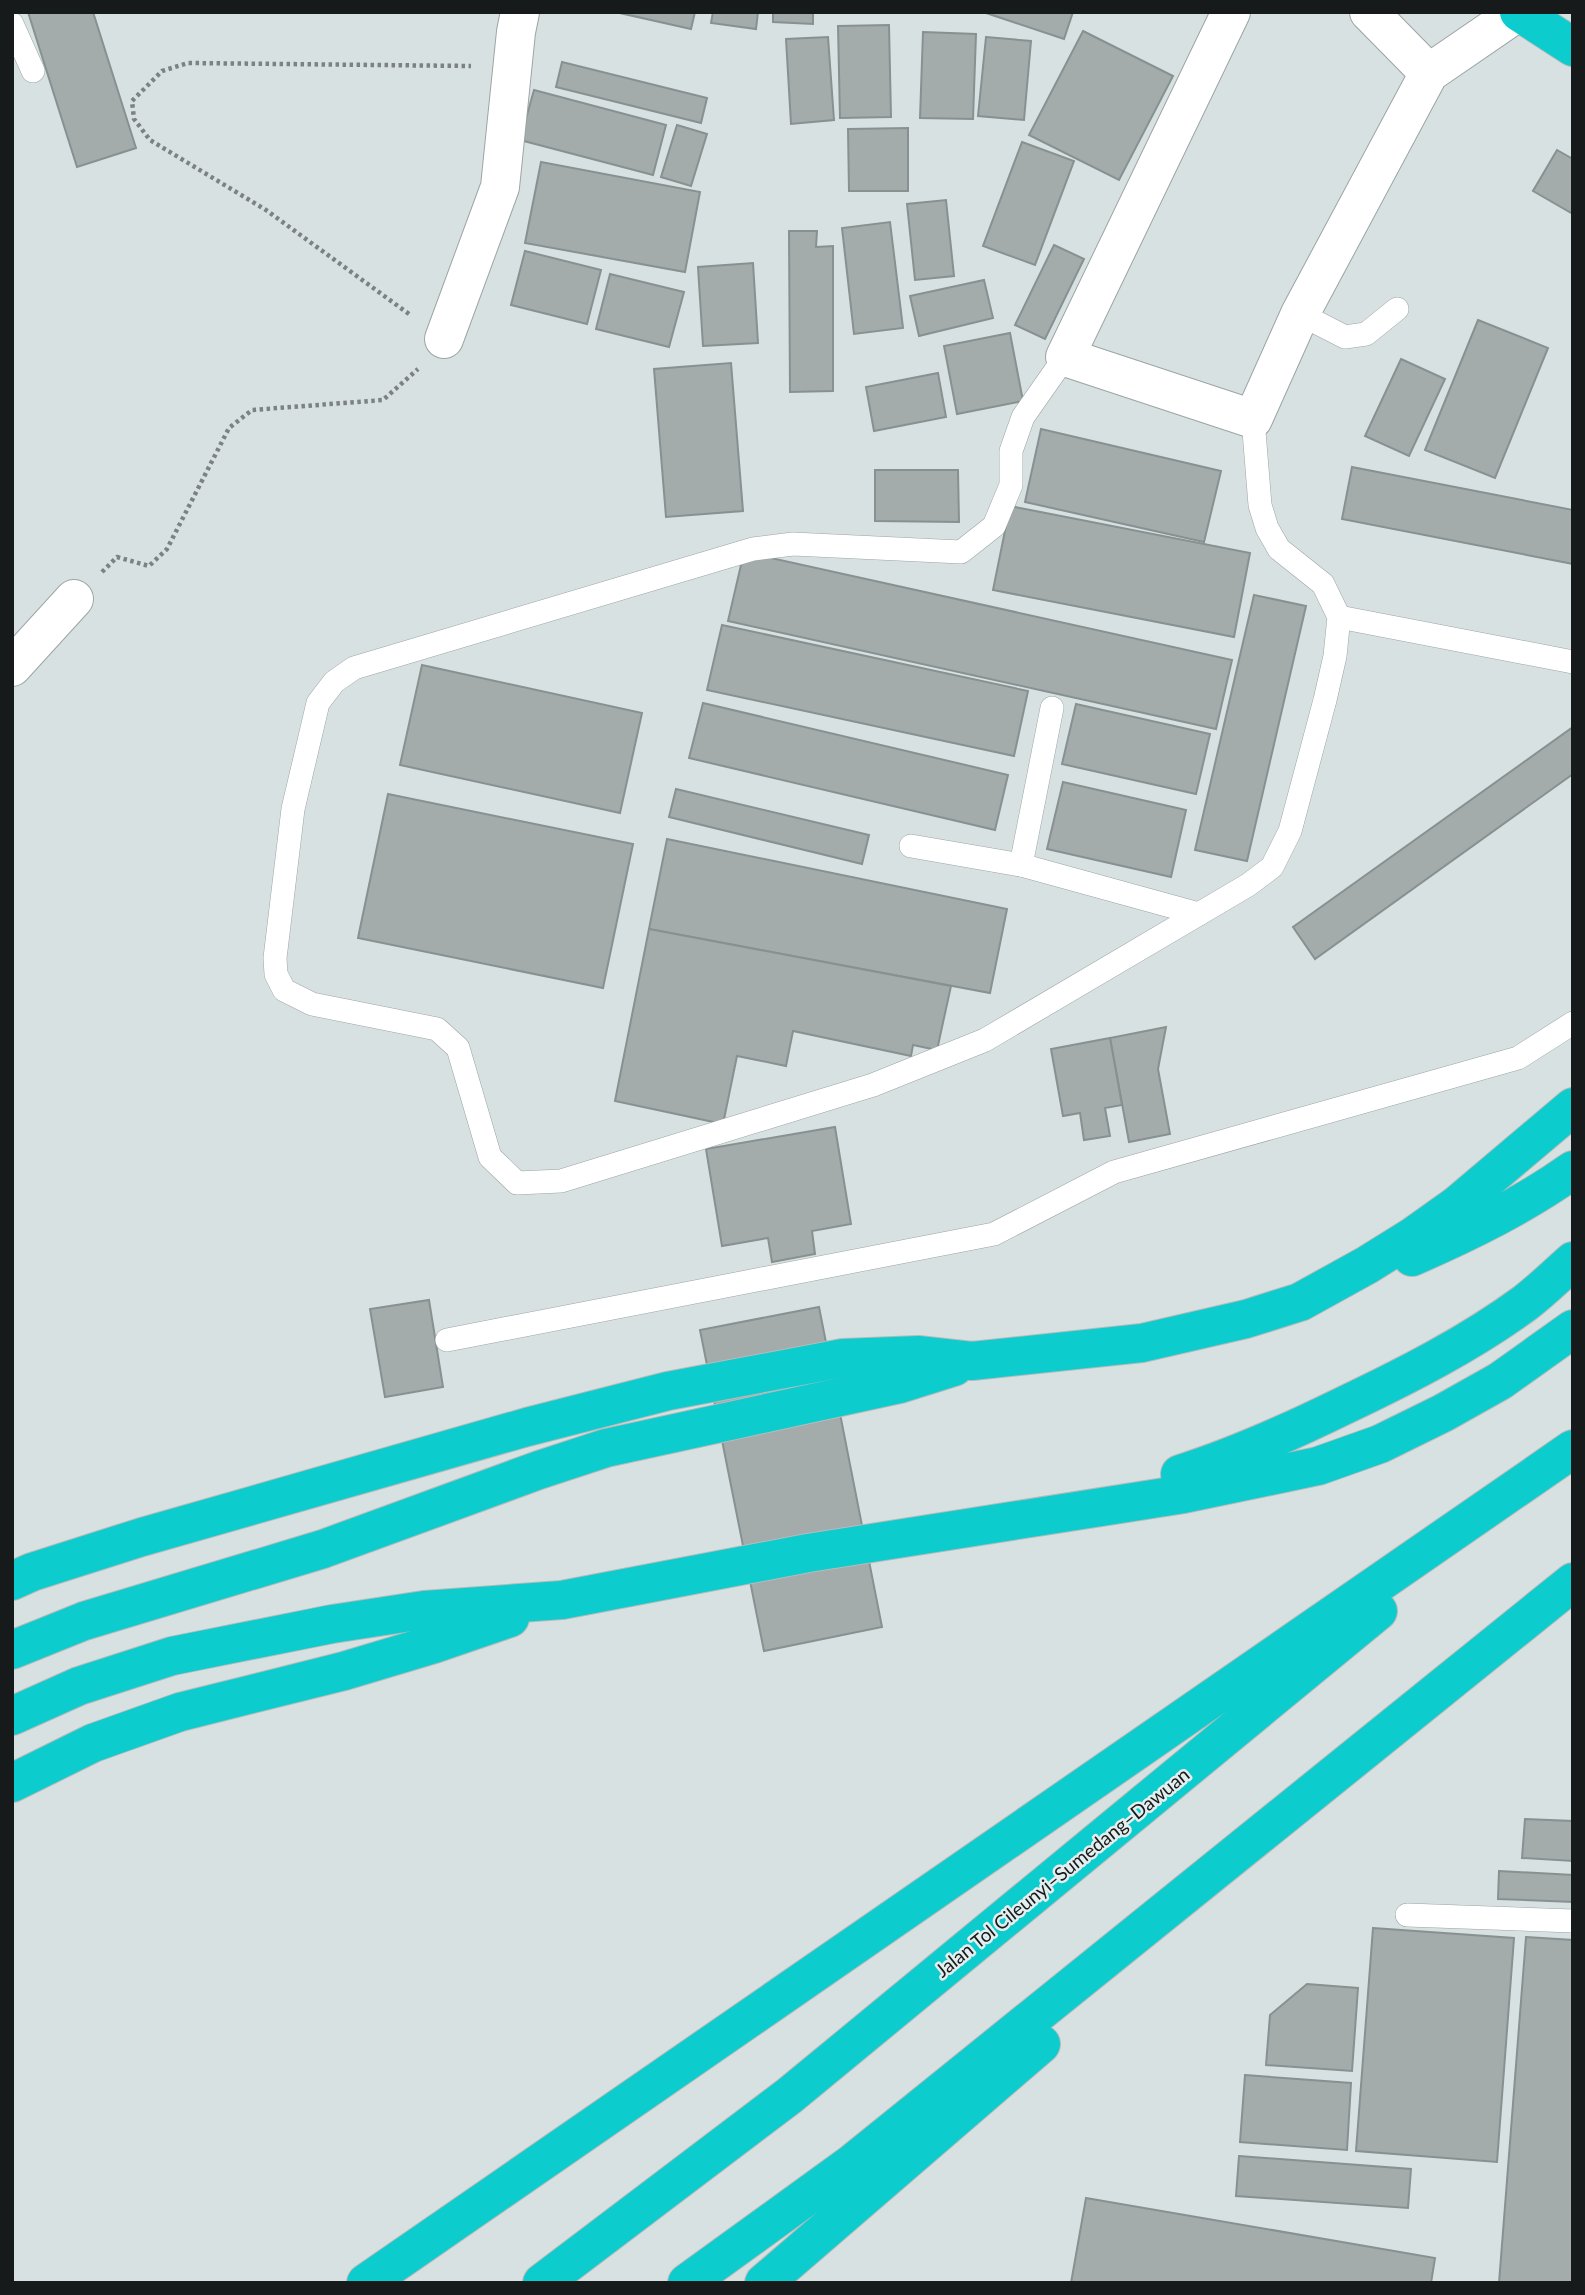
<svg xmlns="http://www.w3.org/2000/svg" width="1585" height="2295" font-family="Lato,sans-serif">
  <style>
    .building { fill: #a3abab; stroke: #889191; stroke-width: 2 }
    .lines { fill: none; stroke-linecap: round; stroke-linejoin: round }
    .lane-casing { stroke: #9ca4a4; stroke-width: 24 }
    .street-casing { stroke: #9ca4a4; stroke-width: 40 }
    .highway-casing { stroke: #b9baba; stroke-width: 40 }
    .path { stroke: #7c8282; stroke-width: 4.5; stroke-dasharray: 3.5 3.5; stroke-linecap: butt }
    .lane { stroke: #fff; stroke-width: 23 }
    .street { stroke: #fff; stroke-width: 38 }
    .highway { stroke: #0cccce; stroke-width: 38 }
    .labels { text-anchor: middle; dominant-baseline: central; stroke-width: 5; stroke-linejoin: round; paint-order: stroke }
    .street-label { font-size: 19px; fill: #171a1a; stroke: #e5eeee }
  </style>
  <rect width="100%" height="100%" fill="#d8e1e1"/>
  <g class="building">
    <polygon points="28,12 93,12 136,148 77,167"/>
    <polygon points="615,12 695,12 691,29"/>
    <polygon points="713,12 758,12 756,29 711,23"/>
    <polygon points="773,12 813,12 813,24 773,22"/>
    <polygon points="983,12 1073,12 1064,39"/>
    <polygon points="889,25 891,117 840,118 838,26"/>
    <polygon points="1083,31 1173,76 1119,180 1029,135"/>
    <polygon points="923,32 976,34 973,119 920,118"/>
    <polygon points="828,37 834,120 791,124 786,39"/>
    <polygon points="986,37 1031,41 1024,120 978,116"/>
    <polygon points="562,62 707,98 701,123 556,87"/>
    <polygon points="534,90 666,125 653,175 520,140"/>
    <polygon points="677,125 707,134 691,186 661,177"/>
    <polygon points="908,128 908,191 849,191 848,129"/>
    <polygon points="1022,142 1074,161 1035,265 983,246"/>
    <polygon points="1557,150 1573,159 1573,214 1533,191"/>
    <polygon points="541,162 700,192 685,272 525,243"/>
    <polygon points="946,200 954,276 915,280 907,204"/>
    <polygon points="890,222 903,328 854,334 842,228"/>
    <polygon points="789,231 817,231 816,247 833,246 833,391 790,392"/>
    <polygon points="1054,245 1084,259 1045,339 1015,325"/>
    <polygon points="525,251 601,270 587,324 511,305"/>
    <polygon points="753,263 758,343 703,346 698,267"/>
    <polygon points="610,274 684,292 669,347 596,329"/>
    <polygon points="984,280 993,318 919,336 910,296"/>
    <polygon points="1478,320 1548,348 1495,478 1425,450"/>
    <polygon points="1010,333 1023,401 957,414 944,346"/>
    <polygon points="1401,359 1445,379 1409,456 1365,436"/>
    <polygon points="731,363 743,511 666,517 654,369"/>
    <polygon points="938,373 946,417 874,431 866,387"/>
    <polygon points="1041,429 1221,471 1204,542 1025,502"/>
    <polygon points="1352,467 1573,510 1573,564 1342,519"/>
    <polygon points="875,470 958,470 959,522 875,521"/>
    <polygon points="1010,506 1250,553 1234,637 993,590"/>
    <polygon points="744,552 1232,660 1216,729 728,621"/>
    <polygon points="1254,595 1306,606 1247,861 1195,850"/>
    <polygon points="722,625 1028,691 1014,756 707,690"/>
    <polygon points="422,665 642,713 620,813 400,765"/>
    <polygon points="703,703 1008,775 995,830 689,758"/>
    <polygon points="1076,704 1210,734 1196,794 1062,764"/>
    <polygon points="1573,727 1573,774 1315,959 1293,927"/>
    <polygon points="1063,782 1186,810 1171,877 1047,849"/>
    <polygon points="676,789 869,835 862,864 669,817"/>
    <polygon points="388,794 633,844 603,988 358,938"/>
    <polygon points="667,839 1007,909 990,993 649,929"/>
    <polygon points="649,929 951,986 937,1050 913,1045 911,1056 793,1031 786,1066 737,1056 723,1124 615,1101"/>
    <polygon points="1166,1027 1158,1069 1170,1134 1129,1142 1110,1038"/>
    <polygon points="1110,1038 1122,1105 1105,1108 1110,1136 1084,1140 1080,1113 1063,1116 1051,1049"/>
    <polygon points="835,1127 851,1224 812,1231 815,1254 772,1262 768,1238 722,1246 706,1149"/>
    <polygon points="429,1300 443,1387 385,1397 370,1309"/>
    <polygon points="819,1307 882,1627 764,1651 700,1330"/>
    <polygon points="1525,1819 1573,1821 1573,1861 1522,1858"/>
    <polygon points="1499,1871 1573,1875 1573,1902 1498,1899"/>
    <polygon points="1373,1928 1514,1938 1497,2162 1356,2151"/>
    <polygon points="1526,1937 1573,1940 1573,2283 1499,2283"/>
    <polygon points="1307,1984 1358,1988 1352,2071 1266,2065 1270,2015"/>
    <polygon points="1245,2075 1351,2083 1347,2150 1240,2142"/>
    <polygon points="1239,2156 1411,2169 1408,2208 1236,2196"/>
    <polygon points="1086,2198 1435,2258 1431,2283 1071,2283"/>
  </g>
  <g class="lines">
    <g class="lane-casing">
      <g id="lane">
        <polyline points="12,24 33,71"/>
        <polyline points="1300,314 1345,337 1366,334 1397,309"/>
        <polyline points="1065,357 1023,417 1011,451 1011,485 994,526 961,552 793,544 753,549 354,668 334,682 318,703 293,809 275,958 276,974 284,990 312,1004 437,1029 458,1048 490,1157 517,1183 561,1181 873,1085 985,1040 1248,885 1272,867 1290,831 1325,700 1335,656 1339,617 1323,584 1279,549 1267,528 1260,505 1253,419"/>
        <polyline points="1339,617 1573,662"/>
        <polyline points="911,846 1021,865 1199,914"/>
        <polyline points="1021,865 1052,708"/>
        <polyline points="447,1340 994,1234 1114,1172 1518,1058 1573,1023"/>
        <polyline points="1407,1915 1573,1921"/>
      </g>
    </g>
    <g class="street-casing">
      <g id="street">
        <polyline points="1231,12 1065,357 1253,419 1300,314 1429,73 1518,12"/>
        <polyline points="1369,12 1429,73"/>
        <polyline points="444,339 500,187 516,32 520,12"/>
        <polyline points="12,667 74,599"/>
      </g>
    </g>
    <g class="highway-casing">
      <g id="highway">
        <polyline points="1519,12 1573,47"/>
        <path d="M1412,1257C1469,1232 1522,1206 1573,1170"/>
        <path d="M1180,1474C1237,1456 1290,1432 1343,1406C1406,1376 1469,1344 1525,1303C1542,1290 1557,1275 1573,1261"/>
        <polyline points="12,1581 32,1572 142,1537 527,1427 668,1391 843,1358 918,1355 972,1361 1142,1343 1246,1319 1300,1302 1367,1265 1412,1237 1457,1205 1573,1107"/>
        <polyline points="12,1650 84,1621 323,1549 539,1470 606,1448 900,1384 954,1367"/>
        <polyline points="12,1716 79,1686 172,1656 332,1624 424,1610 562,1600 808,1553 1184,1494 1318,1466 1380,1444 1443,1413 1500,1381 1573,1329"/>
        <polyline points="12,1783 93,1743 180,1712 344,1671 434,1644 510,1618"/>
        <polyline points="366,2283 1573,1449"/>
        <polyline points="542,2283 789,2096 1378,1611"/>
        <polyline points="687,2283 850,2165 1573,1582"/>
        <polyline points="764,2283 1041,2044"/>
      </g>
    </g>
    <g class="path">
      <polyline points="409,314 266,210 150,140 134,119 132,101 162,71 188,63 471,66"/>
      <polyline points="102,572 117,557 149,566 167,549 229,428 252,410 383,400 418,369"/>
    </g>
    <use href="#lane" class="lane"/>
    <use href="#street" class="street"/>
    <use href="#highway" class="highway"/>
  </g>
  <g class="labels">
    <g class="street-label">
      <text transform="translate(1062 1872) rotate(-39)">Jalan Tol Cileunyi–Sumedang–Dawuan</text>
    </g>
  </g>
  <rect width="1585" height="2295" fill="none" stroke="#171a1a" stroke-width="28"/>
</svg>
